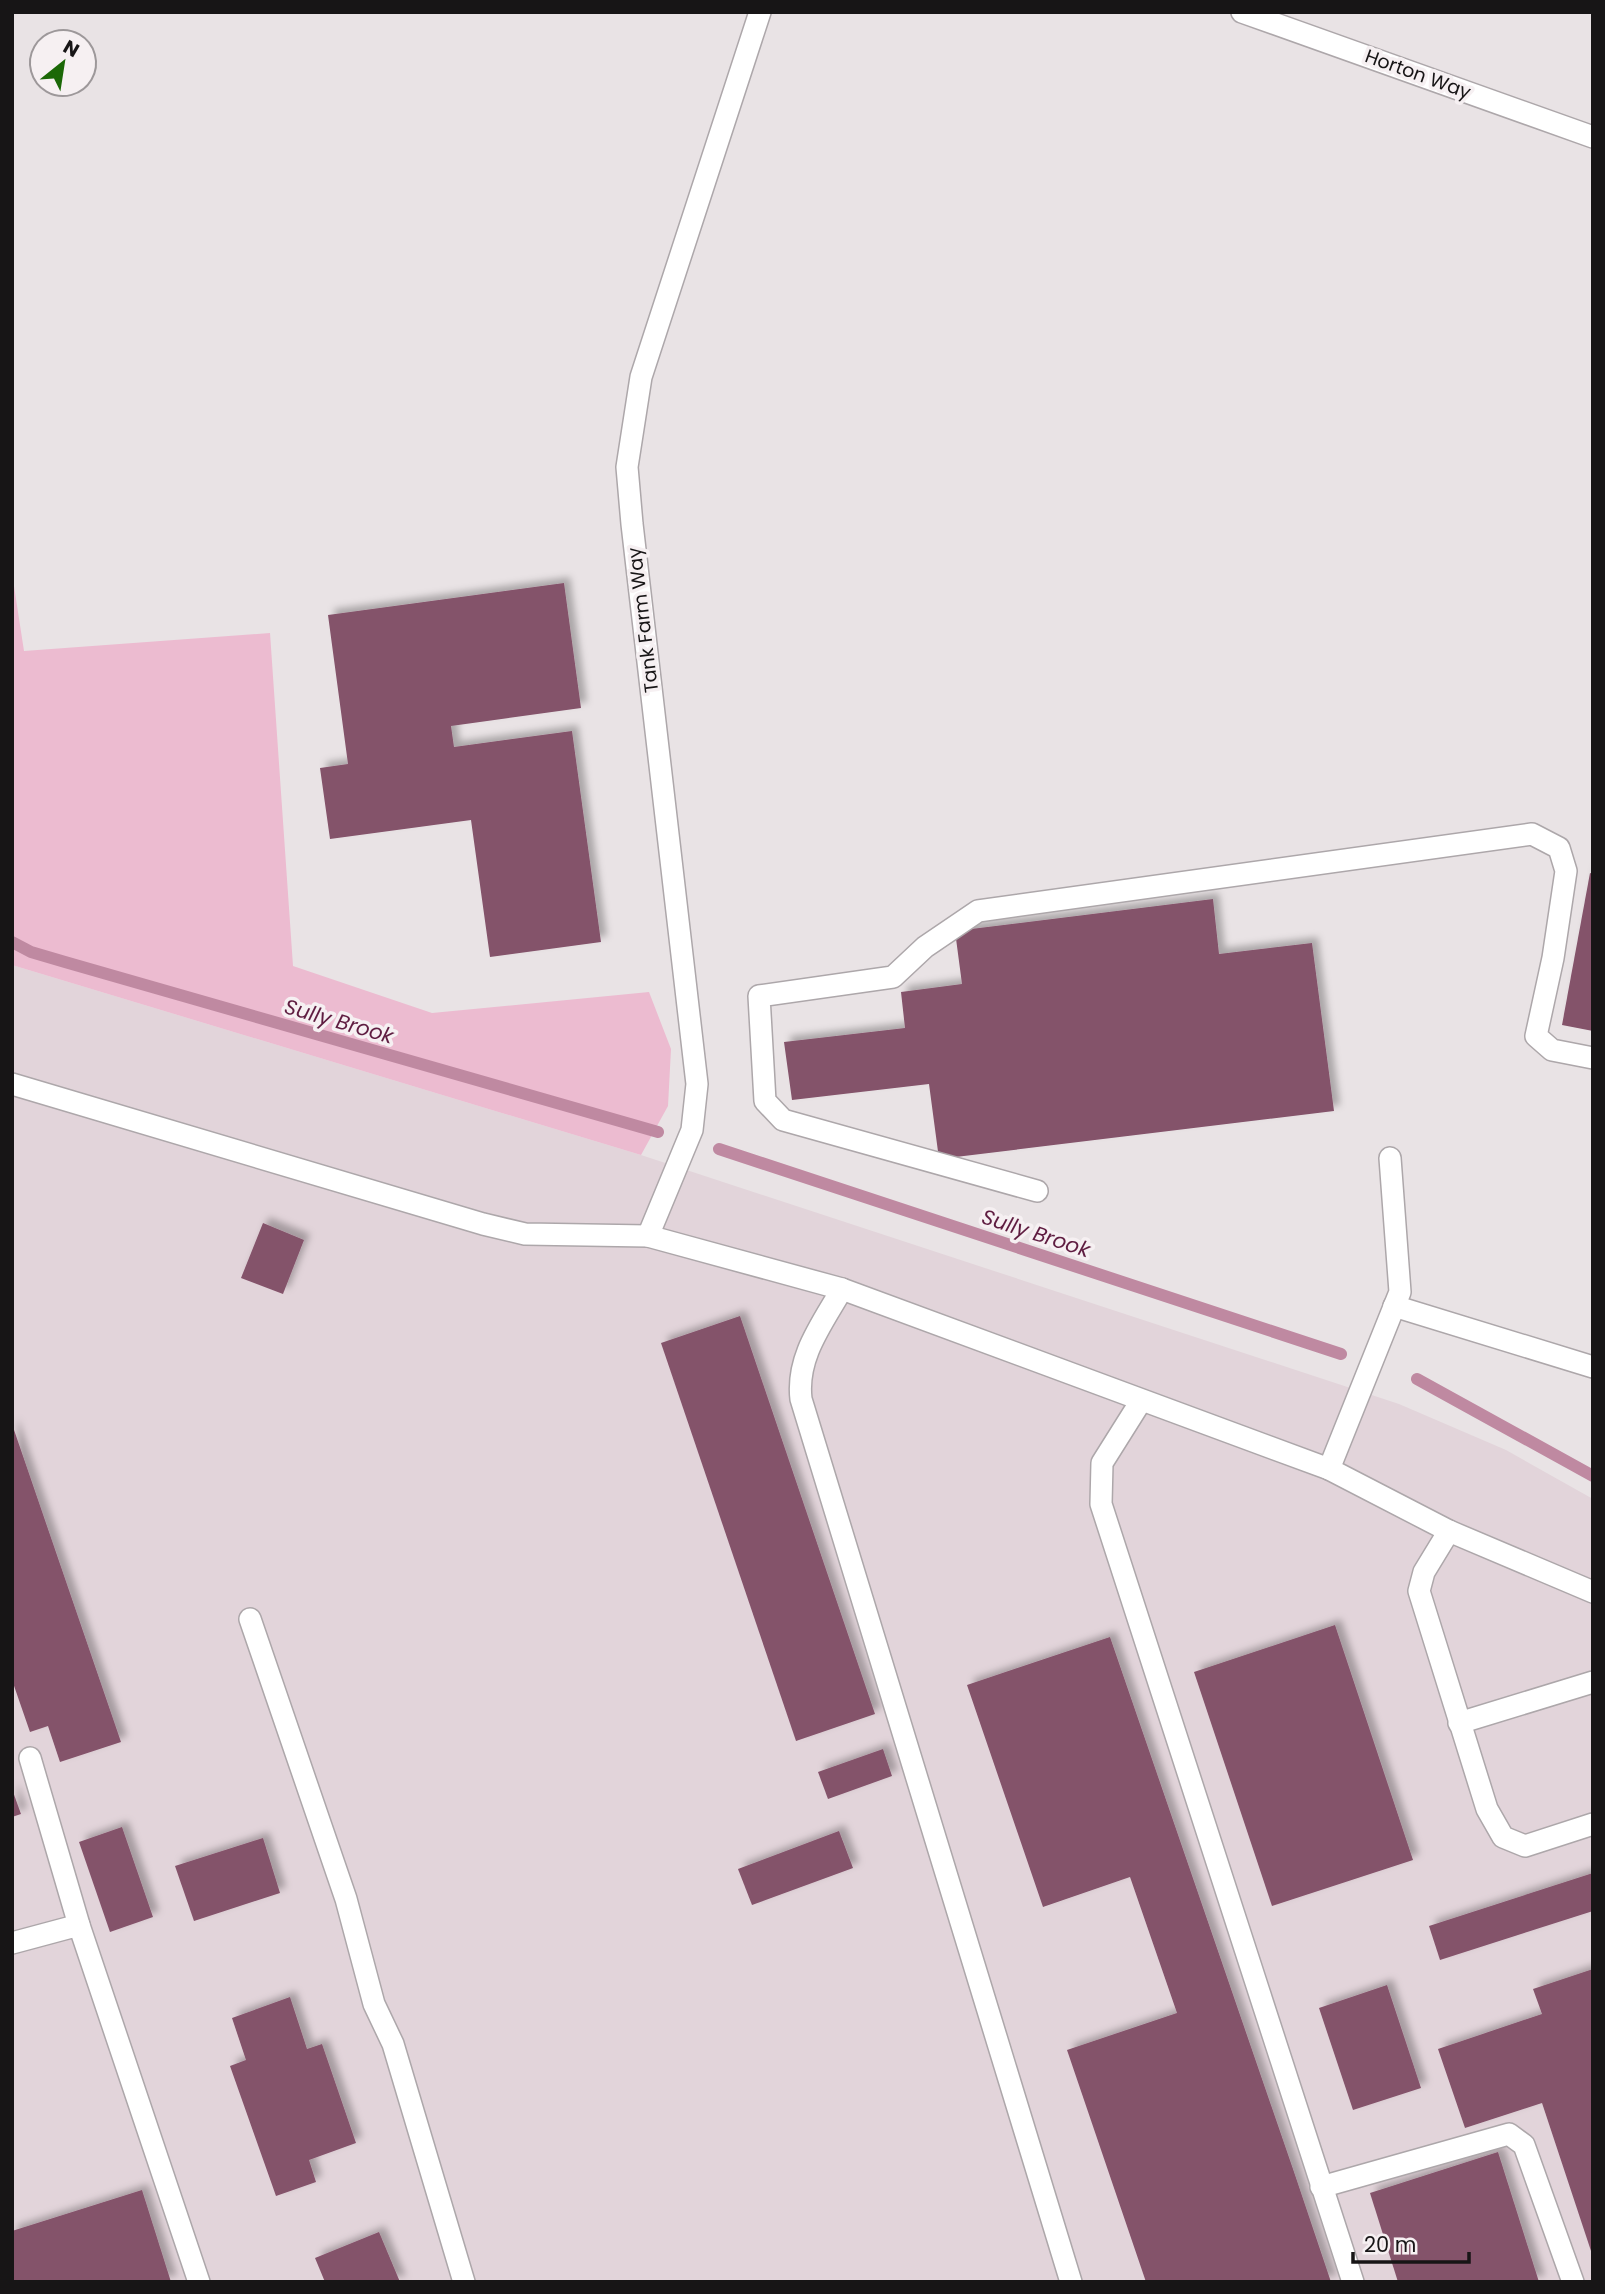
<svg xmlns="http://www.w3.org/2000/svg" width="1605" height="2294" font-family="Poppins,sans-serif">
  <style>
    .built { fill: #e2d4da }
    .green { fill: #ecbbd0 }
    .lines { fill: none; stroke-linecap: round; stroke-linejoin: round }
    .stream { stroke: #bf89a1; stroke-width: 12 }
    .building { fill: #84526a; filter: url(#shadow) }
    .service-casing { stroke: #ada7aa; stroke-width: 24 }
    .service { stroke: #fff; stroke-width: 21 }
    .labels { text-anchor: middle; dominant-baseline: central; stroke-width: 7; stroke-linejoin: round; paint-order: stroke }
    .street-label { font-size: 19px; fill: #171516; stroke: #f6f0f2 }
    .water-label { font-size: 21px; font-style: italic; fill: #5f1d41; stroke: #f6f0f2 }
  </style>
  <defs>
    <filter id="shadow"><feDropShadow dx="6" dy="-6" stdDeviation="3.5" flood-color="#0004"/></filter>
  </defs>
  <rect width="100%" height="100%" fill="#e9e3e5"/>
  <polygon class="built" points="12,965 641,1155 1399,1404 1506,1450 1593,1499 1593,1969 1534,1989 1542,2014 1439,2049 1465,2128 1542,2103 1593,2255 1593,2282 1324,2282 1293,2169 1110,1637 1044,1907 1130,1877 1177,2013 1146,2282 12,2282"/>
  <polygon class="green" points="12,573 24,651 270,633 293,966 432,1013 649,992 671,1049 668,1106 641,1155 12,965"/>
  <g class="lines">
    <g class="stream">
      <polyline points="12,942 31,952 65,962 658,1132"/>
      <polyline points="719,1149 1341,1354"/>
      <polyline points="1417,1379 1593,1476"/>
    </g>
  </g>
  <g class="building">
    <polygon points="564,583 581,708 451,726 454,747 572,731 601,942 490,957 471,820 330,839 320,768 348,764 328,615"/>
    <polygon points="1590,873 1593,874 1593,1031 1562,1025"/>
    <polygon points="1213,899 1219,954 1312,943 1334,1111 939,1159 929,1084 792,1100 784,1042 905,1028 901,992 962,984 955,931"/>
    <polygon points="263,1223 304,1240 283,1294 241,1278"/>
    <polygon points="740,1316 875,1714 796,1741 661,1343"/>
    <polygon points="12,1424 121,1742 60,1762 48,1726 30,1732 12,1680"/>
    <polygon points="1335,1625 1413,1860 1272,1906 1194,1672"/>
    <polygon points="1110,1637 1293,2169 1331,2282 1146,2282 1067,2050 1177,2013 1130,1877 1043,1907 967,1685"/>
    <polygon points="883,1749 892,1776 828,1799 818,1772"/>
    <polygon points="12,1789 21,1814 12,1817"/>
    <polygon points="122,1827 153,1917 110,1932 79,1842"/>
    <polygon points="839,1831 853,1868 752,1905 738,1869"/>
    <polygon points="263,1838 280,1893 194,1921 175,1866"/>
    <polygon points="1593,1873 1593,1911 1440,1960 1429,1926"/>
    <polygon points="1593,1969 1593,2254 1592,2254 1542,2103 1465,2128 1438,2049 1542,2014 1533,1989"/>
    <polygon points="1387,1985 1421,2088 1353,2110 1319,2008"/>
    <polygon points="290,1997 307,2049 322,2044 356,2143 309,2160 316,2182 276,2196 230,2066 246,2060 232,2018"/>
    <polygon points="1498,2152 1539,2282 1398,2282 1370,2193"/>
    <polygon points="142,2190 171,2282 12,2282 12,2231"/>
    <polygon points="379,2232 400,2282 325,2282 315,2258"/>
  </g>
  <g class="lines">
    <g class="service-casing">
      <g id="service">
        <polyline points="1242,12 1593,137"/>
        <polyline points="12,1084 483,1224 525,1234 648,1236 842,1289 1329,1469 1449,1531 1593,1592"/>
        <polyline points="1037,1191 783,1120 765,1101 759,996 893,977 925,947 978,911 1532,834 1559,848 1566,871 1553,958 1536,1036 1552,1050 1593,1058"/>
        <polyline points="648,1236 692,1130 697,1084 632,524 627,467 641,377 760,12"/>
        <path d="M842,1289C822,1324 796,1357 801,1399L1071,2282"/>
        <polyline points="1394,1306 1593,1367"/>
        <polyline points="1141,1401 1102,1463 1101,1504 1353,2282"/>
        <polyline points="1329,1469 1400,1292 1390,1158"/>
        <polyline points="1449,1531 1424,1572 1419,1591 1487,1809 1503,1837 1525,1846 1593,1824"/>
        <polyline points="250,1619 346,1899 374,2004 393,2044 464,2282"/>
        <polyline points="1459,1723 1593,1682"/>
        <polyline points="30,1758 79,1925 199,2282"/>
        <polyline points="12,1943 79,1925"/>
        <polyline points="1321,2187 1509,2134 1524,2145 1573,2282"/>
      </g>
    </g>
    <use href="#service" class="service"/>
  </g>
  <g class="labels">
    <g class="street-label">
      <text transform="translate(1418 74) rotate(20)">Horton Way</text>
      <text transform="translate(643 620) rotate(-97)">Tank Farm Way</text>
    </g>
    <g class="water-label">
      <text transform="translate(339 1021) rotate(16)">Sully Brook</text>
      <text transform="translate(1036 1233) rotate(18)">Sully Brook</text>
    </g>
  </g>
  <rect width="1605" height="2294" fill="none" stroke="#171516" stroke-width="28"/>
  <g transform="translate(63 63) rotate(30)"><circle r="33" fill="#f6f0f2" stroke="#9d989a" stroke-width="2"/>
  <path d="M0-5L12 26L0 18L-12 26Z" fill="#1b6807"/>
  <text y="-10" font-size="19" font-weight="bold" text-anchor="middle" fill="#171516">N</text>
  </g>
  <path d="M1353 2252v10h116v-10" fill="none" stroke="#171516" stroke-width="3.5"/>
  <text x="1364" y="2252" font-size="21" fill="#171516" stroke="#f6f0f2" stroke-width="5" paint-order="stroke">20 m</text>
</svg>
